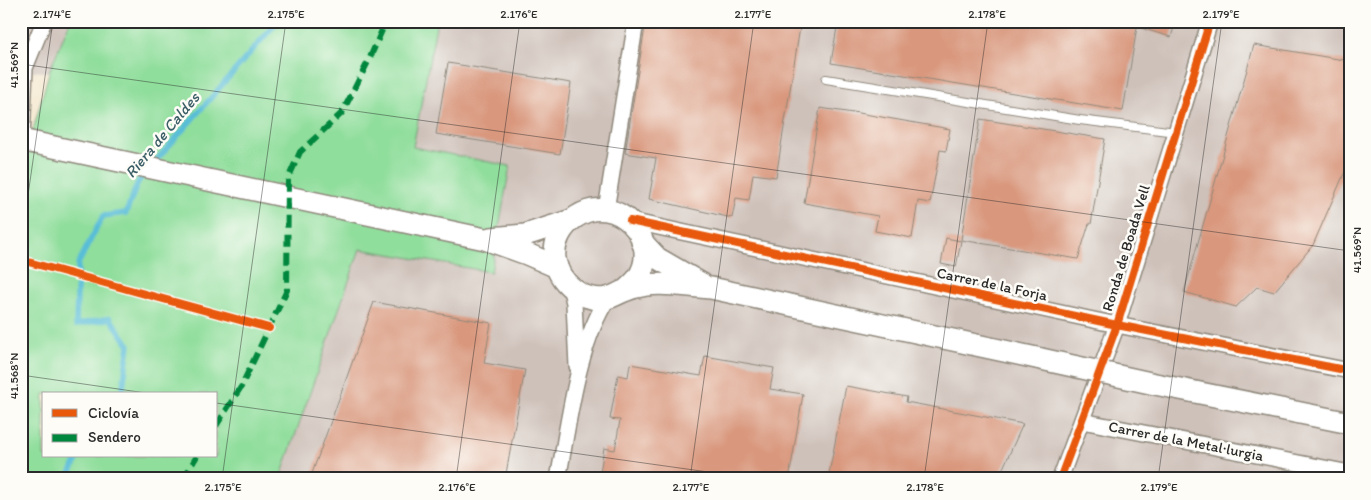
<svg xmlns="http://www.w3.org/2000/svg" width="1371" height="500" font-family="Itim,sans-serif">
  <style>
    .industrial { fill: #cec1ba }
    .green { fill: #90de9c; stroke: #5e8464; fill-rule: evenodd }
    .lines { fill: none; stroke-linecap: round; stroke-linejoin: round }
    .stream { stroke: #59bdd7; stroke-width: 5.5 }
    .building { fill: #d9987e }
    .service-casing { stroke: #8f887b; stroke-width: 10 }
    .minor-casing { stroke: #8f887b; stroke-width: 18 }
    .secondary-casing { stroke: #8f887b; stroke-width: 24 }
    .service { stroke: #fff; stroke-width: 8 }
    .minor { stroke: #fff; stroke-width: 15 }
    .secondary { stroke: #fff; stroke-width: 21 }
    .secondary-bridge-casing { stroke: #8f887b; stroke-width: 24; stroke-linecap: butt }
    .secondary-bridge { stroke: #fff; stroke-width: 21 }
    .quiet { stroke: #00873e; stroke-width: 6; stroke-dasharray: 12 6; stroke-linecap: butt }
    .cycleway-casing { stroke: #fdfcf7; stroke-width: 11 }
    .cycleway { stroke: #e8590c; stroke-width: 8 }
    .ticks { fill: none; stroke: #2b2b2b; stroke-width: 1; stroke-opacity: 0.45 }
    .labels { text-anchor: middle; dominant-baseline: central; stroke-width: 5; stroke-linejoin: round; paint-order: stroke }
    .street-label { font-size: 15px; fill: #2b2b2b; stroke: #fdfcf7 }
    .water-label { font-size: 16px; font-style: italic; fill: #3b5e67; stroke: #fdfcf7 }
    .neatline { fill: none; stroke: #2b2b2b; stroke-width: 2 }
    .ticks-label { font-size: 12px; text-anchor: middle; fill: #2b2b2b }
  </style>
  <rect width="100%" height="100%" fill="#fdfcf7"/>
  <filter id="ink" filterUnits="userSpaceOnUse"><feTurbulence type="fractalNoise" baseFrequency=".02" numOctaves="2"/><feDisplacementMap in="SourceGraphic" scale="10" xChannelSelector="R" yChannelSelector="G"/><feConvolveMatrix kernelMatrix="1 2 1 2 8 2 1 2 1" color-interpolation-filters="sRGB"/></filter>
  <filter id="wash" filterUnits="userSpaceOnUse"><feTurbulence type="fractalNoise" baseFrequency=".0096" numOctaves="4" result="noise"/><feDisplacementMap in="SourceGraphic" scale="20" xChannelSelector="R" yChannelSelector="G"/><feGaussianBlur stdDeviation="1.12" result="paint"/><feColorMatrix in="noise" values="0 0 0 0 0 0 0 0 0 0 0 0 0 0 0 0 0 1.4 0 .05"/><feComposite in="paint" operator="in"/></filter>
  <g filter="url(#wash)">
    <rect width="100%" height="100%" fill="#f3e5cb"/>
    <g class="industrial">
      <polygon points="21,21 70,21 49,72 21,71"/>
      <polygon points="437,21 1350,21 1350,479 280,479 360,249 490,272 510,167 413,147"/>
    </g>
    <path class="green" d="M70,21H437L413,147L510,166L491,272L360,249L280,479H21V173L49,72ZM44,394H216V456H44Z"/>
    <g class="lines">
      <g class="stream">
        <polyline points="154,163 278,21"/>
        <polyline points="122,394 129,345 110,318 76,325 78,264 103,216 126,213 138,182 146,172"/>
        <polyline points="67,479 79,456"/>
      </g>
    </g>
    <g id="blocks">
      <g class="building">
        <polygon points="646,21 801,21 776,177 753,174 749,200 736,198 732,218 649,199 656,158 625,153"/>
        <polygon points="838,21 1176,21 1171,37 1137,27 1123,111 831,63"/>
        <polygon points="1254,45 1350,61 1350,160 1313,245 1274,292 1257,287 1236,307 1184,292"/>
        <polygon points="448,63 571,83 560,154 436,134"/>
        <polygon points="820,108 853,113 853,112 950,129 946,151 940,150 930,203 918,201 912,238 875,231 878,216 804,203"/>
        <polygon points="980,119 1105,139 1091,224 1089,224 1078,259 961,240"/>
        <polygon points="946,238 961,241 956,267 941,264"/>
        <polygon points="374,302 491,323 484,363 525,370 505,479 310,479"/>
        <polygon points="705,356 774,368 770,389 803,394 789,479 599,479 604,448 615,450 620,420 610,419 618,375 628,377 630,364 701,376"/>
        <polygon points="846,386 907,397 906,402 1023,424 998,479 828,479"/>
      </g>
    </g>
  </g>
  <g filter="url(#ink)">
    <use href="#blocks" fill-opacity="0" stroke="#8f887b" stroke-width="1"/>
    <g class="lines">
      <g class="service-casing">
        <polyline id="service" points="826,79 1080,120 1176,132"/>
      </g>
      <g class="minor-casing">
        <g id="minor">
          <polyline points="22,140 25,68 44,21"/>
          <polyline points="606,210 636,21"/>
          <polyline points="630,221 1117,325 1350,371"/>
          <polyline points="570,286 574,303 577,366"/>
          <polyline points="1082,421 1350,473"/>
          <path d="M558,479C569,423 577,345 608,298"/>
          <polyline points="1060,479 1117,325 1210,21"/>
        </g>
      </g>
      <g class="secondary-casing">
        <g id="secondary">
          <polyline points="21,140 485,239 527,254 557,267"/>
          <polyline points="491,238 525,235 569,221"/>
          <polyline points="642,242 657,258 702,284"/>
          <path d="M626,290C630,286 634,283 637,279C665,241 615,190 576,217C562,226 553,242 555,259C558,282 583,303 607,298C613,297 619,293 624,291C631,288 639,286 646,285C667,282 690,287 711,288L1041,359"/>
          <polyline points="1155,384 1350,423"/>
        </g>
      </g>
      <use href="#service" class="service"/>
      <use href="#minor" class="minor"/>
      <use href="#secondary" class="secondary"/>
      <g class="secondary-bridge-casing">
        <polyline id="secondary-bridge" points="1041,359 1155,384"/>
      </g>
      <use href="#secondary-bridge" class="secondary-bridge"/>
      <g class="quiet">
        <polyline points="216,426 241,387 287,290 288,179 300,152 342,113 369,60 386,21"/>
        <polyline points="183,479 197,456"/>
      </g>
      <g class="cycleway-casing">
        <g id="cycleway">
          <polyline points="630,221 1117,325 1350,371"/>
          <polyline points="21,260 269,328"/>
          <polyline points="1060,479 1117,325 1210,21"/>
        </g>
      </g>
      <use href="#cycleway" class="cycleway"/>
    </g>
  </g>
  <path class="ticks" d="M21,64L1350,251M21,244L53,21M21,375L153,394M216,403L758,479M222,479L286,21M456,479L520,21M690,479L754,21M924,479L988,21M1158,479L1222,21"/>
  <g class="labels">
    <g class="street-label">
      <text transform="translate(1126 248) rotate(-73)">Ronda de Boada Vell</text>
      <text transform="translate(992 284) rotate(12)">Carrer de la Forja</text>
      <text transform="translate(1186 441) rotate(11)">Carrer de la Metal·lurgia</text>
    </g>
    <g class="water-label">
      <text transform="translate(162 135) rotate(-50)">Riera de Caldes</text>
    </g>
  </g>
  <rect width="1371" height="500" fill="none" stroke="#fdfcf7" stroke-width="55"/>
  <rect x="42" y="392" width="175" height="65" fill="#fdfcf7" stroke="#a9a8a5"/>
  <rect x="52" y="409" width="25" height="8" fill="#e8590c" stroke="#a9a8a5"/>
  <text x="88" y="418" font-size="15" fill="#2b2b2b">Ciclovía</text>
  <rect x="52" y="434" width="25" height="8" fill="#00873e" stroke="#a9a8a5"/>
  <text x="88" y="442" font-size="15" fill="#2b2b2b">Sendero</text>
  <rect x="28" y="28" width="1316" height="444" class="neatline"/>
  <g class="ticks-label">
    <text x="52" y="18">2.174°E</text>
    <text x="286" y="18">2.175°E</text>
    <text x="519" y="18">2.176°E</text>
    <text x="753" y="18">2.177°E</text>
    <text x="987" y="18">2.178°E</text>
    <text x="1221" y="18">2.179°E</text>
    <text transform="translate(14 65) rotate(-90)" y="4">41.569°N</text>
    <text transform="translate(1357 250) rotate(-90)" y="4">41.569°N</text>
    <text transform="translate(14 376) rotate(-90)" y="4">41.568°N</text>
    <text x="223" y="491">2.175°E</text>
    <text x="457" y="491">2.176°E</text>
    <text x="691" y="491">2.177°E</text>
    <text x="925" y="491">2.178°E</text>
    <text x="1159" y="491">2.179°E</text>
  </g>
</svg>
